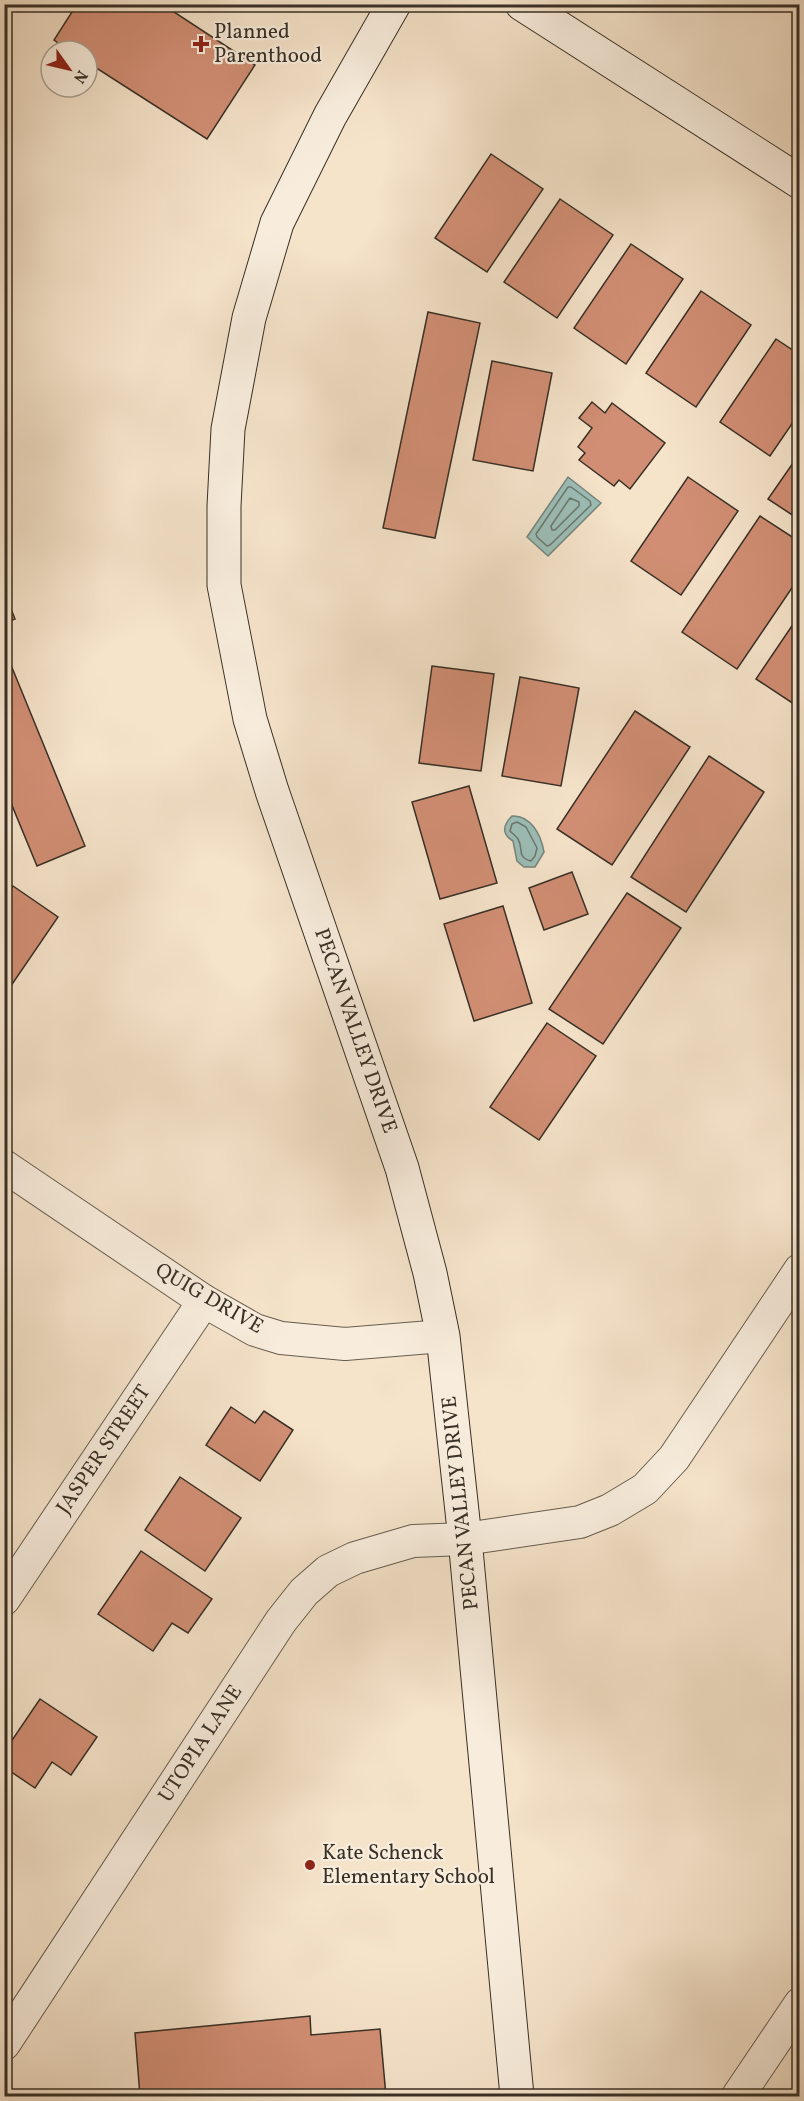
<svg xmlns="http://www.w3.org/2000/svg" width="804" height="2101" font-family="Vollkorn,serif">
  <style>
    .water { fill: #9cbeb7; stroke: #74857d; stroke-width: 1.5 }
    .lines { fill: none; stroke-linecap: round; stroke-linejoin: round }
    .shore { stroke: #6a776e; stroke-width: 1.5 }
    .building { fill: #d18e74; stroke: #383026; stroke-width: 1.5 }
    .street-casing { stroke: #675d4f; stroke-width: 34 }
    .secondary-casing { stroke: #383026; stroke-width: 35 }
    .street { stroke: #f8eddd; stroke-width: 32 }
    .secondary { stroke: #f8eddd; stroke-width: 33 }
    .poi-dot { fill: #8f2418; stroke: #f8eddd; stroke-width: 2 }
    .labels { text-anchor: middle; dominant-baseline: central; stroke-width: 4.5; stroke-linejoin: round; paint-order: stroke }
    .poi-label { font-size: 21px; fill: #383026; stroke: #f8eddd; text-anchor: start }
    .street-label { font-size: 21px; fill: #383026; stroke: #f8eddd }
  </style>
  <rect width="100%" height="100%" fill="#f5e3ca"/>
  <filter id="stains"><feTurbulence type="fractalNoise" baseFrequency=".00333" numOctaves="4"/><feColorMatrix values="0 0 0 0 .2 0 0 0 0 .09 0 0 0 0 .02 0 0 0 .5 -.17"/></filter>
  <radialGradient id="worn" r=".72"><stop offset=".6" stop-color="#630" stop-opacity="0"/><stop offset="1" stop-color="#630" stop-opacity=".3"/></radialGradient>
  <g class="water">
    <polygon points="568,477 601,503 548,556 527,537"/>
    <path d="M512,816C531,815 541,835 544,852L535,867H524L517,861L513,841C501,834 503,825 512,816Z"/>
  </g>
  <g class="lines">
    <g class="shore">
      <polygon points="568,487 571,487 590,501 591,505 550,545 547,546 537,537 536,534"/>
      <polygon points="570,498 579,502 579,506 555,530 552,530 551,526"/>
      <path d="M517,822L526,827L537,848L535,856L531,861C516,857 524,849 518,839C517,837 512,833 510,831L512,824Z"/>
    </g>
  </g>
  <g class="building">
    <polygon points="77,4 179,4 174,12 255,65 207,139 87,62 87,51 70,51 54,40"/>
    <polygon points="491,154 543,189 487,272 435,238"/>
    <polygon points="560,199 613,235 557,318 504,282"/>
    <polygon points="631,244 683,279 626,364 574,328"/>
    <polygon points="701,291 751,325 696,407 646,373"/>
    <polygon points="428,312 480,323 435,538 383,528"/>
    <polygon points="776,339 800,355 800,412 770,456 720,422"/>
    <polygon points="492,361 552,373 533,471 473,460"/>
    <polygon points="592,402 605,413 612,403 665,443 630,489 619,480 614,486 579,460 585,453 578,447 592,428 579,418"/>
    <polygon points="800,453 800,520 768,499"/>
    <polygon points="688,477 738,511 681,595 631,561"/>
    <polygon points="760,516 800,542 800,576 737,669 682,632"/>
    <polygon points="4,591 15,619 4,623"/>
    <polygon points="800,614 800,708 756,679"/>
    <polygon points="4,648 85,846 37,866 4,786"/>
    <polygon points="432,666 494,674 481,771 419,763"/>
    <polygon points="520,677 579,688 561,786 502,776"/>
    <polygon points="635,711 690,747 612,865 557,829"/>
    <polygon points="709,756 764,792 686,912 631,877"/>
    <polygon points="469,786 497,883 440,899 412,802"/>
    <polygon points="572,872 588,914 544,930 529,888"/>
    <polygon points="13,886 58,917 4,996 4,898"/>
    <polygon points="627,893 681,928 603,1044 549,1009"/>
    <polygon points="503,906 532,1003 474,1021 444,924"/>
    <polygon points="547,1023 596,1056 539,1140 490,1107"/>
    <polygon points="231,1407 255,1423 264,1411 293,1430 260,1481 206,1445"/>
    <polygon points="180,1477 241,1518 205,1571 145,1530"/>
    <polygon points="141,1551 212,1599 188,1633 172,1623 153,1651 98,1614"/>
    <polygon points="40,1699 97,1737 71,1775 52,1762 35,1788 4,1767 4,1752"/>
    <polygon points="310,2016 311,2035 380,2029 386,2096 140,2096 135,2033"/>
  </g>
  <g class="lines">
    <g class="street-casing">
      <g id="street">
        <polyline points="4,1166 204,1301 255,1330 281,1338 345,1344 443,1336"/>
        <polyline points="4,1599 204,1301"/>
        <polyline points="4,2044 281,1621 304,1592 328,1571 355,1558 413,1541 465,1539 580,1522 610,1510 645,1489 674,1458 800,1270"/>
        <polyline points="738,2096 800,2004"/>
      </g>
    </g>
    <g class="secondary-casing">
      <g id="secondary">
        <polyline points="394,4 330,116 277,223 249,318 228,429 224,506 224,585 250,719 272,791 402,1168 430,1273 443,1336 465,1539 517,2096"/>
        <polyline points="522,4 800,182"/>
      </g>
    </g>
    <use href="#street" class="street"/>
    <use href="#secondary" class="secondary"/>
  </g>
  <g class="poi-dot">
    <path d="M198 35h6v6h6v6h-6v6h-6v-6h-6v-6h6z"/>
    <circle cx="310" cy="1865" r="6"/>
  </g>
  <g class="labels">
    <g class="poi-label">
      <text x="214" y="32">Planned<tspan x="214" dy="24">Parenthood</tspan></text>
      <text x="322" y="1853">Kate Schenck<tspan x="322" dy="24">Elementary School</tspan></text>
    </g>
    <g class="street-label">
      <text transform="translate(355 1031) rotate(71)">PECAN VALLEY DRIVE</text>
      <text transform="translate(209 1299) rotate(30)">QUIG DRIVE</text>
      <text transform="translate(104 1450) rotate(-56)">JASPER STREET</text>
      <text transform="translate(461 1503) rotate(-96)">PECAN VALLEY DRIVE</text>
      <text transform="translate(201 1744) rotate(-57)">UTOPIA LANE</text>
    </g>
  </g>
  <rect width="804" height="2101" fill="none" stroke="#f5e3ca" stroke-width="24"/>
  <rect x="6" y="6" width="792" height="2089" fill="none" stroke="#383026" stroke-width="3"/>
  <rect x="12" y="12" width="780" height="2077" fill="none" stroke="#383026" stroke-width="1.5"/>
  <g transform="translate(69 69) rotate(124)"><circle r="28" fill="#f8eddd" stroke="#aba194" stroke-width="1.5"/>
  <path d="M0-4.5L10 22L0 15L-10 22Z" fill="#8f2418"/>
  <text y="-9" font-size="16" font-weight="bold" text-anchor="middle" fill="#383026">N</text>
  </g>
  <rect width="100%" height="100%" filter="url(#stains)"/>
  <rect width="100%" height="100%" fill="url(#worn)"/>
</svg>
